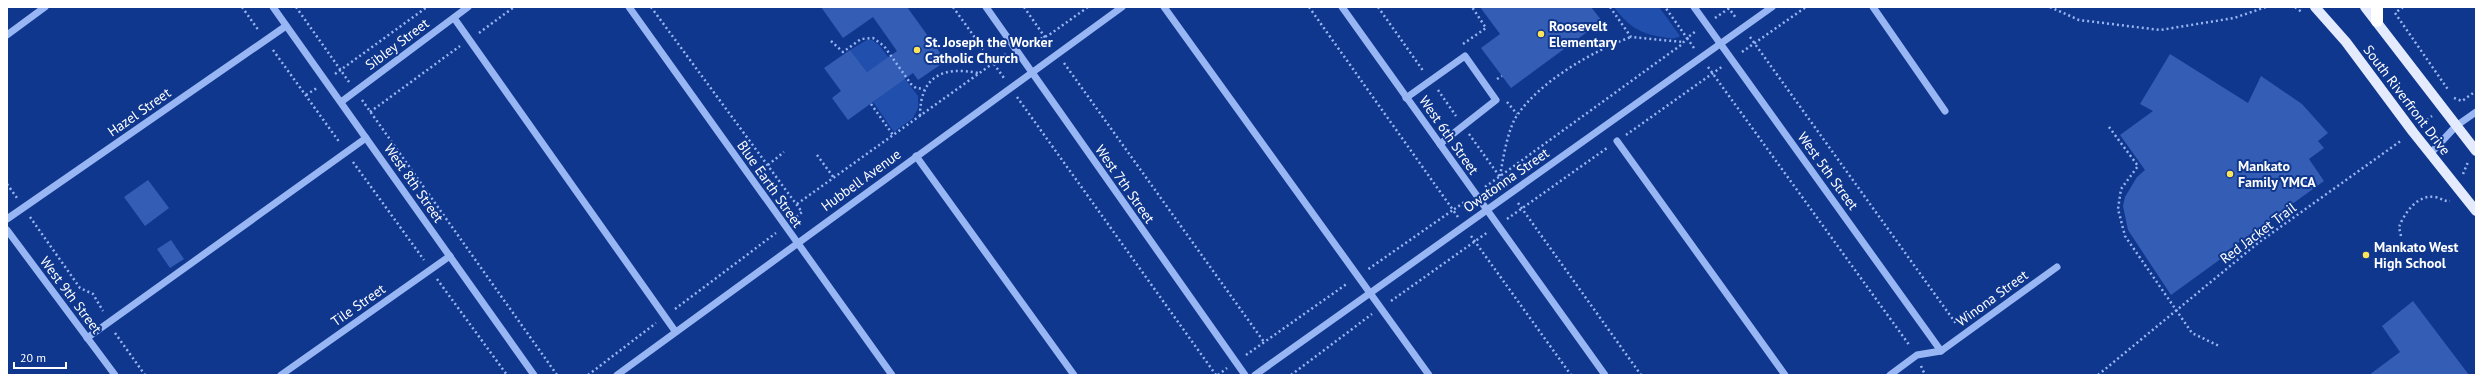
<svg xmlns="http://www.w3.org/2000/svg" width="2483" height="382" font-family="'PT Sans',sans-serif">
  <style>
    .green { fill: #214fae }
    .building { fill: #345db6 }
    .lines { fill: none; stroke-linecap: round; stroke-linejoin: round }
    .path { stroke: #98b6f3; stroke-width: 2.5; stroke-dasharray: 2 3; stroke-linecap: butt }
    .minor { stroke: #98b6f3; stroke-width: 7 }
    .major { stroke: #e4ebff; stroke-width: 10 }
    .highway { stroke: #fff; stroke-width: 12 }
    .poi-dot { fill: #ffe45a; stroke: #10378e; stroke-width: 1.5 }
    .labels { text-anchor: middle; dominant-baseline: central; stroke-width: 4; stroke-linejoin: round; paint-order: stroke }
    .poi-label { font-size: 14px; font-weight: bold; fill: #fff; stroke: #10378e; text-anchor: start }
    .street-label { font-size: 14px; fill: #fff; stroke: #10378e }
  </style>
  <rect width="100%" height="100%" fill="#10378e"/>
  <g class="green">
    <path d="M1614,7H1659L1680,36C1674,40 1669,38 1662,37C1640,34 1627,25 1614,7Z"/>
    <polygon points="867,40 872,40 879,45 918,96 918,108 913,118 894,132 873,102 894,86 879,64 867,72 850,50"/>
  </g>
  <g class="building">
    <polygon points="821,7 907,7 946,61 918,80 913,73 848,120 832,98 841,91 824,68 850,50 867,72 897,51 873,17 843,38"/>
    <polygon points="1480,7 1591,7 1602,21 1511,88 1481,48 1500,34"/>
    <polygon points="2170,54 2248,103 2261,76 2302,104 2328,133 2318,141 2324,148 2309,159 2324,181 2220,256 2222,258 2171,295 2128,230 2123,206 2125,197 2137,177 2145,170 2120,135 2153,111 2140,104"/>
    <polygon points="148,180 169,208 145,226 124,197"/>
    <polygon points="171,240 184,259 170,268 157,249"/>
    <polygon points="2413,301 2469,375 2369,375 2400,352 2382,326"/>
  </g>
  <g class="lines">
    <g class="path">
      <polyline points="242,7 259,31"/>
      <polyline points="296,7 349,82"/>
      <polyline points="651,7 802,212 794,219"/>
      <polyline points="953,7 1004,78"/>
      <polyline points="1024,7 1051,46"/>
      <polyline points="1309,7 1453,210 1367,270"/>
      <polyline points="1378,7 1424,72"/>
      <polyline points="1610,7 1631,37 1683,42"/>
      <polyline points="1728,7 1736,18"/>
      <polyline points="2050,7 2079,20 2160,30 2234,18 2266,7"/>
      <polyline points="2295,7 2303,13"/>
      <polyline points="2403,7 2395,13 2449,91"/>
      <polyline points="1715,18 1731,7"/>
      <polyline points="479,33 514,7"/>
      <polyline points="1750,37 1957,325"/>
      <polyline points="831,41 843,52 861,39 873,38 884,46 911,84 916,88 924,89"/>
      <polyline points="1463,44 1486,28 1472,7"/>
      <polyline points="1027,45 1049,35 1088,7"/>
      <polyline points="1694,48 1687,38 1696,31"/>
      <polyline points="273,50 340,143"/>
      <polyline points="1742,52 1806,7"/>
      <polyline points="1064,63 1264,342"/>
      <polyline points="1708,67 1910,346"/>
      <polyline points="335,74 427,7"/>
      <polyline points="1497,79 1502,76"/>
      <polyline points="1438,90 1456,116"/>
      <polyline points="306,95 317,88"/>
      <polyline points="1017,97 1216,375"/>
      <polyline points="2454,98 2462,101 2476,91"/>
      <polyline points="362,100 557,375"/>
      <polyline points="1507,102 1517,114"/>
      <polyline points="871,104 893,135"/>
      <polyline points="370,112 460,46"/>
      <path d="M920,116C920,76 943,66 978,73"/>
      <polyline points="2423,123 2432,116"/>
      <polyline points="2109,127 2138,166 2121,189 2118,209 2125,236 2192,333 2219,346"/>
      <polyline points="1469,134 1505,184"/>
      <polyline points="1626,135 1723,66"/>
      <polyline points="817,155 834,178"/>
      <polyline points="353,162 424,260"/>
      <polyline points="768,165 784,152"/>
      <polyline points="2463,174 2468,162"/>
      <path d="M1500,176C1503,159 1508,127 1518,114C1542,80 1593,51 1631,37"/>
      <polyline points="7,184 17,198"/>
      <polyline points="1485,187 1681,45 1687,38 1665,7"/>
      <polyline points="1518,203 1641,375"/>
      <polyline points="797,204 1006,54"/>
      <polyline points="30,217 80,288 93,294 103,311"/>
      <polyline points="1458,217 1453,210 1466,201"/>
      <polyline points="1507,219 1607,148"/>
      <polyline points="1471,236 1571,375"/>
      <path d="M2401,236L2399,227C2404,214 2417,194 2435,197C2441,198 2445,202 2450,201"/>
      <polyline points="437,279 507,375"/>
      <polyline points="1391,301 1488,232"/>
      <polyline points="675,309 776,233"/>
      <polyline points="115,333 145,375"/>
      <polyline points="1246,355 1348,283"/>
      <polyline points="1921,366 1925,375"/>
      <polyline points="588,375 656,323"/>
      <polyline points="1218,375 1227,368"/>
      <polyline points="1291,375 1372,314"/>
      <polyline points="2098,375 2258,243 2402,140"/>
    </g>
    <g class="minor">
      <polyline points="273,7 534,375"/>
      <polyline points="629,7 892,375"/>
      <polyline points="986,7 1245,375"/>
      <polyline points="1164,7 1429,375"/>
      <polyline points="1342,7 1605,375"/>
      <polyline points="1694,7 1941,351"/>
      <polyline points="1873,7 1945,111"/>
      <polyline points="454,18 675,331"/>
      <polyline points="7,35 45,7"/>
      <polyline points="1406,98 1465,56 1496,100 1440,144"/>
      <polyline points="341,102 468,7"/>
      <polyline points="1617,141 1785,375"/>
      <polyline points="2430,154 2456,126 2476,112"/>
      <polyline points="916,156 1074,375"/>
      <polyline points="7,219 286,26"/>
      <polyline points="7,230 115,375"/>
      <polyline points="87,338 366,138"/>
      <polyline points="281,375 450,256"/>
      <polyline points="617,375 1122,7"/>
      <polyline points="1255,375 1772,7"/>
      <polyline points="1890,375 1917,355 1941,351 2057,267"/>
    </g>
    <g class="major">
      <polyline points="2315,7 2346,42 2413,132 2476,211"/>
      <polyline points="2365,7 2476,151"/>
    </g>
    <polyline class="highway" points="2377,21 2377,7"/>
  </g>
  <g class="poi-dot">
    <circle cx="1541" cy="34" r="4"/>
    <circle cx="917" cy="50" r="4"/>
    <circle cx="2230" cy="174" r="4"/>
    <circle cx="2366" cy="255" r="4"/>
  </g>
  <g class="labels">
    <g class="poi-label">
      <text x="1549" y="26">Roosevelt<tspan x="1549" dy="16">Elementary</tspan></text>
      <text x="925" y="42">St. Joseph the Worker<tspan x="925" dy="16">Catholic Church</tspan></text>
      <text x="2238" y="166">Mankato<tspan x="2238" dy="16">Family YMCA</tspan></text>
      <text x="2374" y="247">Mankato West<tspan x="2374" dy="16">High School</tspan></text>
    </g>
    <g class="street-label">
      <text transform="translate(397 44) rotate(-37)">Sibley Street</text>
      <text transform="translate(2407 100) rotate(53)">South Riverfront Drive</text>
      <text transform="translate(139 112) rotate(-35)">Hazel Street</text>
      <text transform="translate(1449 135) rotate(55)">West 6th Street</text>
      <text transform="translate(1828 171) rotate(54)">West 5th Street</text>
      <text transform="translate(861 180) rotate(-36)">Hubbell Avenue</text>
      <text transform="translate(1506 180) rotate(-35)">Owatonna Street</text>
      <text transform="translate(414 183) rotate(55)">West 8th Street</text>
      <text transform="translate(770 184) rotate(55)">Blue Earth Street</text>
      <text transform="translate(1125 184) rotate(55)">West 7th Street</text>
      <text transform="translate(2258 233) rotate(-37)">Red Jacket Trail</text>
      <text transform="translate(71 295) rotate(53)">West 9th Street</text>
      <text transform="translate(1992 298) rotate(-36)">Winona Street</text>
      <text transform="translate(358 305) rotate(-35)">Tile Street</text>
    </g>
  </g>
  <rect width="2483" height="382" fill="none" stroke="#ffffff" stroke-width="16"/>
  <path d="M14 362v6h52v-6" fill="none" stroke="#ffffff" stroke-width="2"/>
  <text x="20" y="362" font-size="12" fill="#ffffff" stroke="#10378e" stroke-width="3" paint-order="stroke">20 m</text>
</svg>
